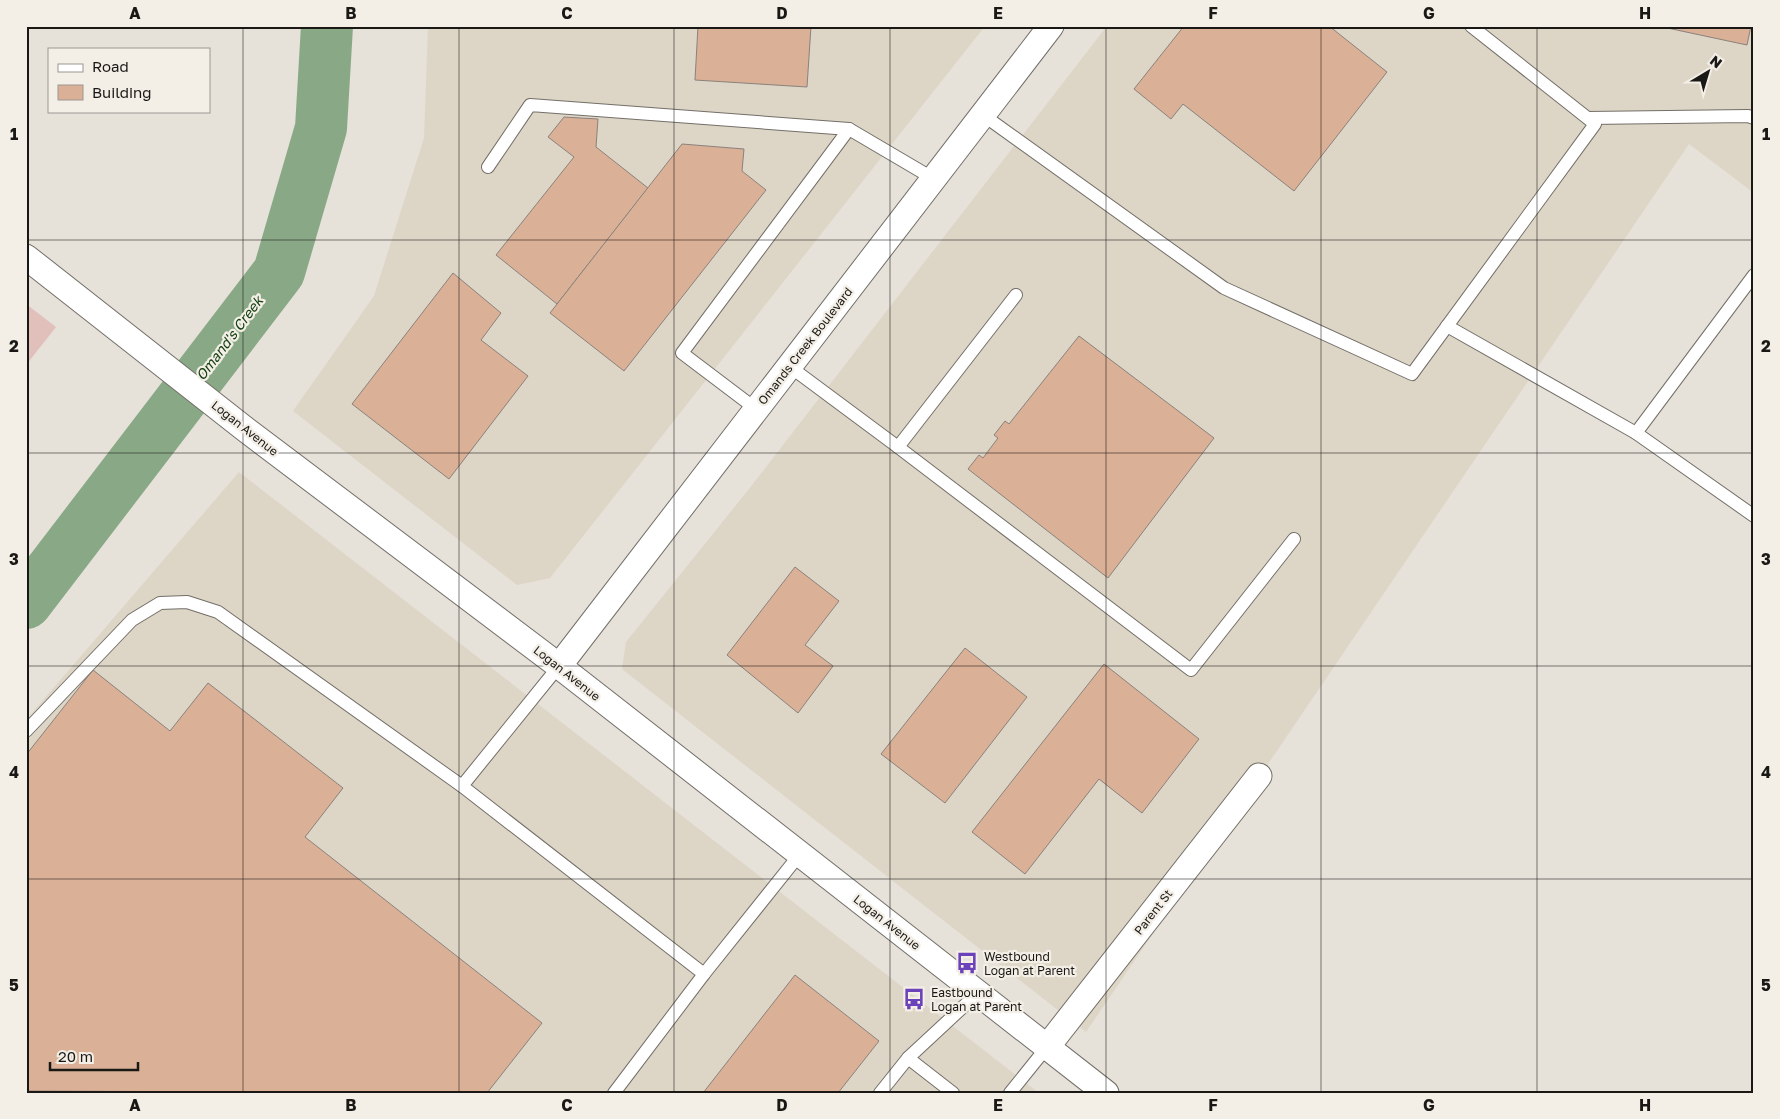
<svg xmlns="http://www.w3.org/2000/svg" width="1780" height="1119" font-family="'Golos Text',sans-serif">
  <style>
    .built { fill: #ddd5c6 }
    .green { fill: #e1bfbb }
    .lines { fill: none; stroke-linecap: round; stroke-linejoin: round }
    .river { stroke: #89a986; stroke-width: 52 }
    .building { fill: #dab096; stroke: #8a827d }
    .service-casing { stroke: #736f68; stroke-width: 14 }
    .minor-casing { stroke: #736f68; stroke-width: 27 }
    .service { stroke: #fff; stroke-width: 12 }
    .minor { stroke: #fff; stroke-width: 25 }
    .grid { fill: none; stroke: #191815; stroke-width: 1; stroke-opacity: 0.55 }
    .labels { text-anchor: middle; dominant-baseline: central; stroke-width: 4.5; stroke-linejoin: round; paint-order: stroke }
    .street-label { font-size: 12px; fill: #191815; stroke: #f3eee6 }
    .poi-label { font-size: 12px; fill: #191815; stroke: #f3eee6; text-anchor: start }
    .water-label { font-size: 14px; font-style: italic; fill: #124010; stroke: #f3eee6 }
    .neatline { fill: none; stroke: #191815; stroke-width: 2 }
    .grid-label { font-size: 16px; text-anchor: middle; font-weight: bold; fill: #191815 }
  </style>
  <rect width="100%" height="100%" fill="#e6e1d9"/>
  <g class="built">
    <polygon points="428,26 985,26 550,578 517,585 293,411 374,296 424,138"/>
    <polygon points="1107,26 1754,26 1754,193 1689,144 1086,1032 622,669 626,642 749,489"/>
    <polygon points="239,472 1039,1093 26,1093 26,720"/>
  </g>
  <polygon class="green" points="26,304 56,327 26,365"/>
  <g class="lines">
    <polyline class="river" points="26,603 279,272 321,128 327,26"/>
  </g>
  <g class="building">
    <polygon points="698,26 811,26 807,87 695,80"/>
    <polygon points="1184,26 1329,26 1387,72 1294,191 1183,104 1171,119 1134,89"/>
    <polygon points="1658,26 1751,26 1747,45"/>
    <polygon points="564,117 598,119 596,147 648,188 557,304 496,255 574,157 548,137"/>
    <polygon points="682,144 744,149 742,171 766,190 624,371 550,313"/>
    <polygon points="453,273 501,313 481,340 528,376 449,479 352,404"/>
    <polygon points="1079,336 1214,438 1108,578 968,469 979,455 983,458 998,438 994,435 1005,421 1009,424"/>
    <polygon points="795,567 839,601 805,645 833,666 798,713 727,655"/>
    <polygon points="965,648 1027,697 945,803 881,754"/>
    <polygon points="1104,664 1199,739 1142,813 1099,779 1025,874 972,832"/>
    <polygon points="93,670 170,731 208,683 343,788 305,837 542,1023 487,1093 26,1091 26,755"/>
    <polygon points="795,975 879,1041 838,1093 703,1093"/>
  </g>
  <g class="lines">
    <g class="service-casing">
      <g id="service">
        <polyline points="983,115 1224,288 1412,374 1595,124 1471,26"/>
        <polyline points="1588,118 1748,116 1754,118"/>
        <polyline points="849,129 934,179"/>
        <polyline points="488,167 530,105 849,129 682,353 756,409"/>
        <polyline points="1447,326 1636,433 1754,275"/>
        <polyline points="789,366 898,447 1016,295"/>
        <polyline points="1636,433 1754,516"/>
        <polyline points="898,447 1191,670 1294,539"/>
        <polyline points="559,666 462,786 704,974 800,854"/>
        <polyline points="26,731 132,620 160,603 187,602 218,612 462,786"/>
        <polyline points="908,1058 953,1093"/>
        <polyline points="614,1093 704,974"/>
        <polyline points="880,1093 908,1058 978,993"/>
        <polyline points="1010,1093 1047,1047"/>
      </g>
    </g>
    <g class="minor-casing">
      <g id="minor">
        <polyline points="26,257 245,429 559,666 1106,1093"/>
        <polyline points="559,666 1051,26"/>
        <polyline points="1047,1047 1259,776"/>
      </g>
    </g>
    <use href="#service" class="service"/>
    <use href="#minor" class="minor"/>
  </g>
  <path class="grid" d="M243,26V1093M459,26V1093M674,26V1093M890,26V1093M1106,26V1093M1321,26V1093M1537,26V1093M26,240H1754M26,453H1754M26,666H1754M26,879H1754"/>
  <defs>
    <g id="bus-bare" transform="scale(1.725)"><path d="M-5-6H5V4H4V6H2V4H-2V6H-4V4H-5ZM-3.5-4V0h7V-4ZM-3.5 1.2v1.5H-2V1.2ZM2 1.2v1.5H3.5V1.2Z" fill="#6c42ba" stroke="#f3eee6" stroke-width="2.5" paint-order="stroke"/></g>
  </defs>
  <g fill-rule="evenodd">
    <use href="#bus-bare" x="967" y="963"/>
    <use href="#bus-bare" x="914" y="999"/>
  </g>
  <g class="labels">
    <g class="street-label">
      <text transform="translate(805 346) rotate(-52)">Omands Creek Boulevard</text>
      <text transform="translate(245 428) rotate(38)">Logan Avenue</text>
      <text transform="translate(567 673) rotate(38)">Logan Avenue</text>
      <text transform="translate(1153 912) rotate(-52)">Parent St</text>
      <text transform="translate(887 922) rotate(38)">Logan Avenue</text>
    </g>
    <g class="poi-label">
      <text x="984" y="956">Westbound<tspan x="984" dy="14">Logan at Parent</tspan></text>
      <text x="931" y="992">Eastbound<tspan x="931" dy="14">Logan at Parent</tspan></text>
    </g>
    <g class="water-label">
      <text transform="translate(229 338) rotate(-53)">Omand's Creek</text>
    </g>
  </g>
  <rect width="1780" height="1119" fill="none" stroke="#f3eee6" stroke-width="55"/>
  <rect x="48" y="48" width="162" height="65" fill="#f3eee6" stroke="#9c9892"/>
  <rect x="58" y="64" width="25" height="8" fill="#ffffff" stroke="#9c9892"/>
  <text x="92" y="72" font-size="15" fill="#191815">Road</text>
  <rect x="58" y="85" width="25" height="15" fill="#dab096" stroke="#9c9892"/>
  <text x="92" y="98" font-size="15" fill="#191815">Building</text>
  <g transform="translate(1708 72) rotate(38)" stroke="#f3eee6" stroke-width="4" paint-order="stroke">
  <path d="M0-4L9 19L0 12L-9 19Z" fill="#191815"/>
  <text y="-8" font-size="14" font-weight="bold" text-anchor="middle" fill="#191815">N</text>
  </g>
  <path d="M50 1062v8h88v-8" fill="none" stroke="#191815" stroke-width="2.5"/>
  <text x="58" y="1062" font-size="15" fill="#191815" stroke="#f3eee6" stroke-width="4" paint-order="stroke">20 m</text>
  <rect x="28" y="28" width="1724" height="1064" class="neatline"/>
  <g class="grid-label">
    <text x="135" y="19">A</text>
    <text x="351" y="19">B</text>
    <text x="567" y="19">C</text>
    <text x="782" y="19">D</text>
    <text x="998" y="19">E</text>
    <text x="1213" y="19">F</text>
    <text x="1429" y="19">G</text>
    <text x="1645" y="19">H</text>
    <text x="14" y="140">1</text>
    <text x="1766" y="140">1</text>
    <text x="14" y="352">2</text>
    <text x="1766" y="352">2</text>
    <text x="14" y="565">3</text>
    <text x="1766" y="565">3</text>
    <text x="14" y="778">4</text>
    <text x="1766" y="778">4</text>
    <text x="14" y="991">5</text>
    <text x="1766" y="991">5</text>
    <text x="135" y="1111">A</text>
    <text x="351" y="1111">B</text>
    <text x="567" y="1111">C</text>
    <text x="782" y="1111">D</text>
    <text x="998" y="1111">E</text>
    <text x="1213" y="1111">F</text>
    <text x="1429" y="1111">G</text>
    <text x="1645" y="1111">H</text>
  </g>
</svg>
